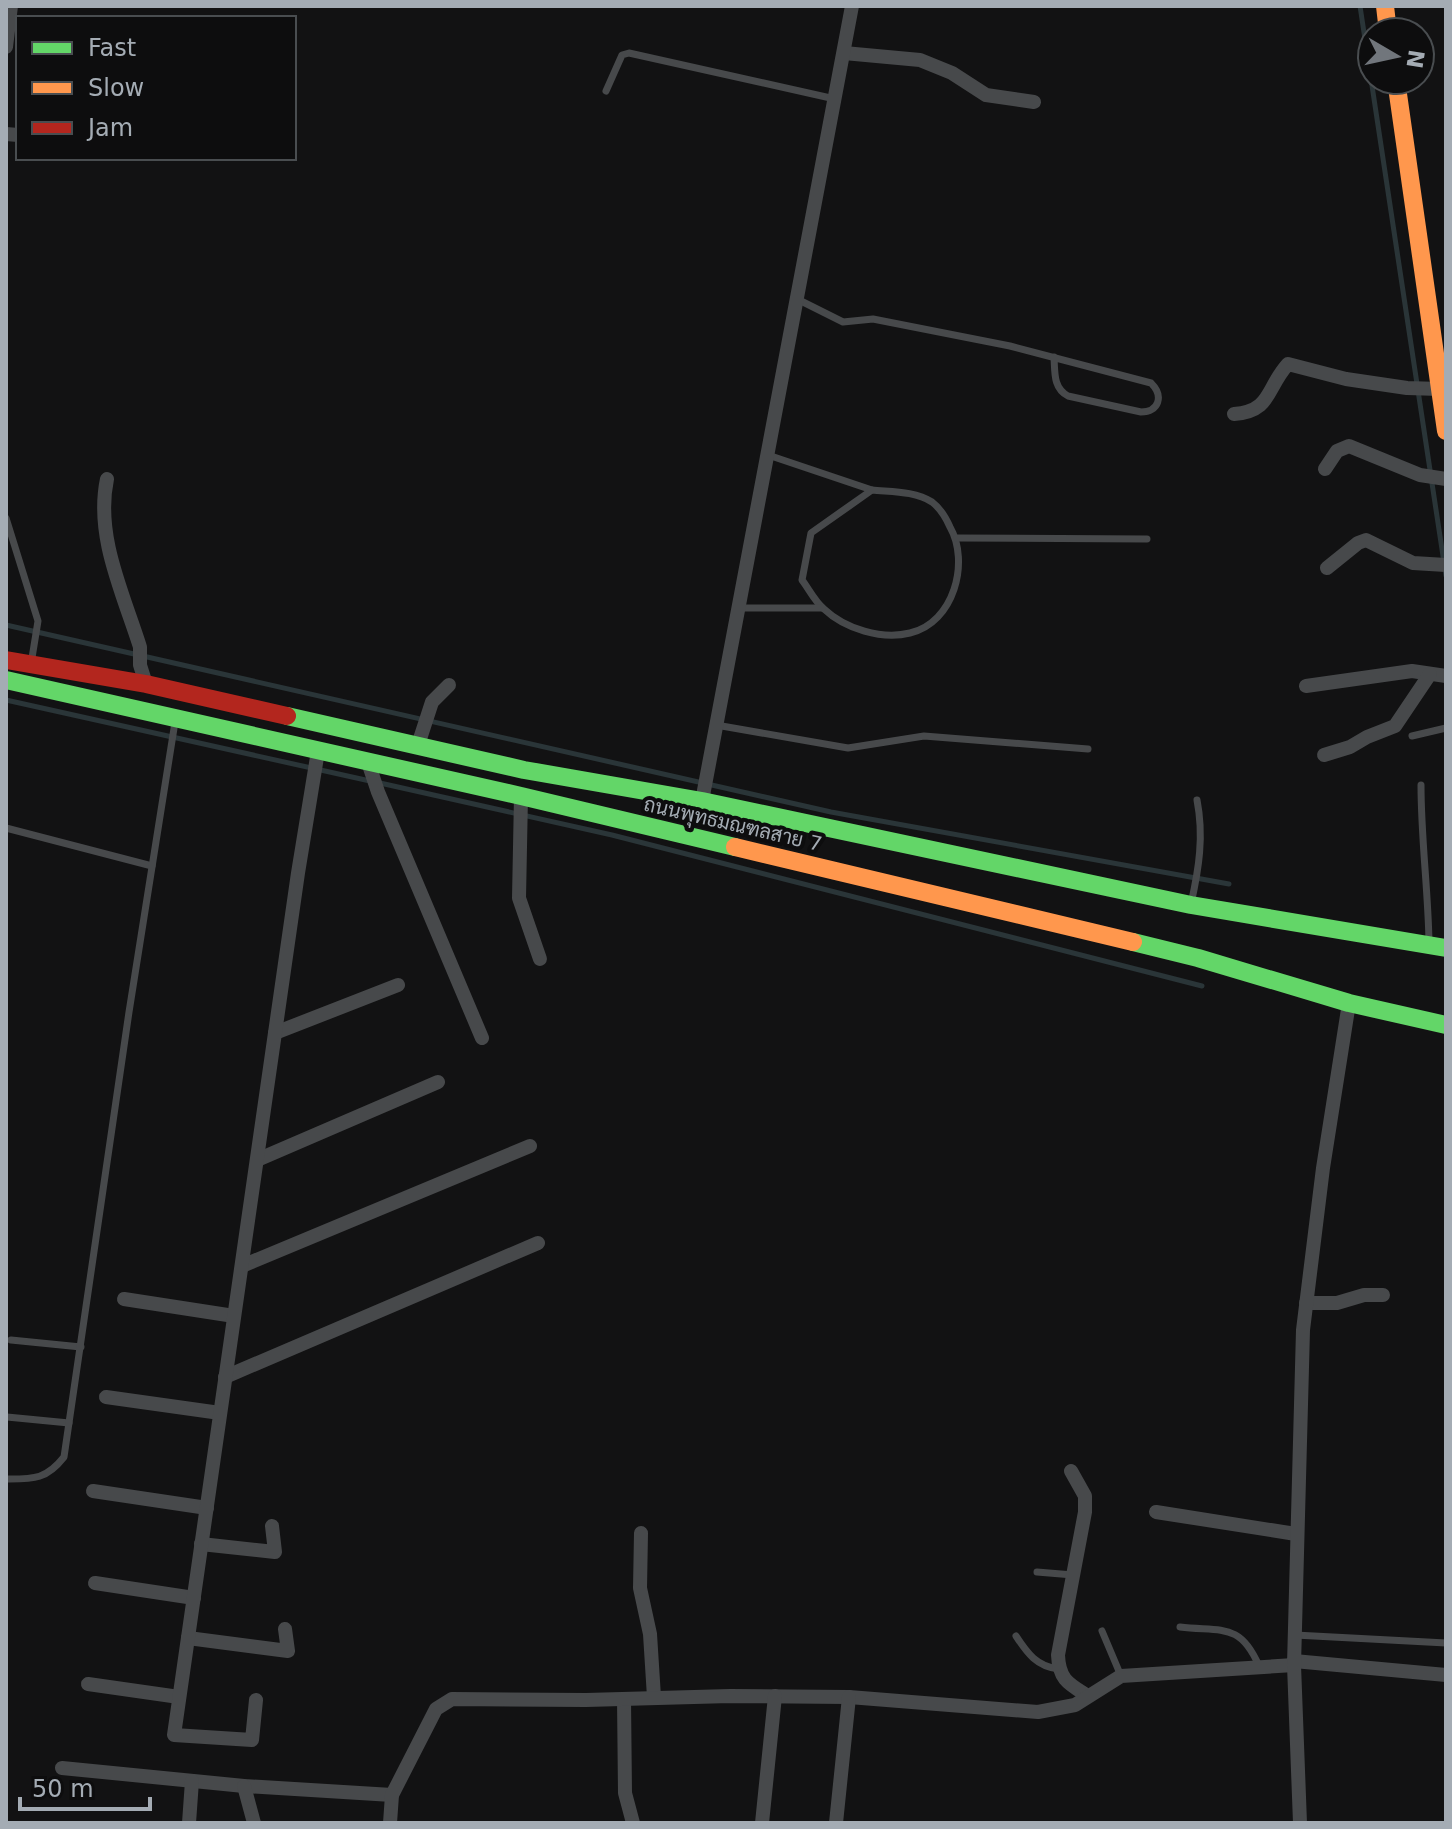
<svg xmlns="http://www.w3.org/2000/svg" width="1452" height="1829" font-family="'DejaVu Sans',Sarabun,sans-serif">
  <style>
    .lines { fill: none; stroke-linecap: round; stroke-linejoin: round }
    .stream { stroke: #2a3538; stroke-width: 5 }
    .lane { stroke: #47494b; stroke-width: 7 }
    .street { stroke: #47494b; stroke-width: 14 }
    .fast { stroke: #63d668; stroke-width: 18 }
    .slow { stroke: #ff974d; stroke-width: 18 }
    .jam { stroke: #b3261e; stroke-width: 18 }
    .labels { text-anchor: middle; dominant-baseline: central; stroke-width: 8; stroke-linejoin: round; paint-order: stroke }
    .street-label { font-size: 20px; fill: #a4acb4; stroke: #0d0d0e }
  </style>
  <rect width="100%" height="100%" fill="#121213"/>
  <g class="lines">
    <g class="stream">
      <polyline points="1360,6 1446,576"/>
      <polyline points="6,625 831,812 1229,884"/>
      <polyline points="6,700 370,781"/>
      <polyline points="380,783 612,835 1202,986"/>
    </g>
    <g class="lane">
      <polyline points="606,91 622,55 629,53 835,99"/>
      <path d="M797,299L843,322L873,319L1010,346L1151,383C1164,396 1159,412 1141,412L1068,396C1053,388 1055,372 1054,357"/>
      <polyline points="768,455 872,490"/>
      <path d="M872,490C892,492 915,491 932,502C940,508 946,518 950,527C970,562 954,623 910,633C882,640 845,629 824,609C815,602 809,589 802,580L811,533Z"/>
      <polyline points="6,518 38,621 31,664"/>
      <polyline points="957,538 1147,539"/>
      <polyline points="738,608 822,608"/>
      <polyline points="716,725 848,748 924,736 1088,749"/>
      <polyline points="1412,736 1446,728"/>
      <path d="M1421,785C1421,838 1428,889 1429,942"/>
      <polyline points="6,828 152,866"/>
      <path d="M1191,904C1199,868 1204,836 1197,800"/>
      <polyline points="11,1340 81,1347"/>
      <polyline points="7,1417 69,1423"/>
      <path d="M6,1479C33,1479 46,1480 64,1457L129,1012L175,722"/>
      <polyline points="1037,1572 1073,1575"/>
      <path d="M1180,1627C1222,1632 1240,1622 1259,1666"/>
      <polyline points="1102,1631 1121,1676"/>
      <polyline points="1295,1635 1446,1643"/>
      <path d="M1016,1636C1027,1653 1037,1667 1059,1669"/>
    </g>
    <g class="street">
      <polyline points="6,47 11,6"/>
      <polyline points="844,53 920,60 952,73 986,95 1034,102"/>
      <polyline points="6,134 18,135"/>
      <path d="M1234,414C1272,411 1266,388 1288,364L1346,379L1407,388L1440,389"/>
      <polyline points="1325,469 1337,451 1349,446 1420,475 1446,479"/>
      <path d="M107,479C95,536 123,593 140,647V665L146,684"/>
      <polyline points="1327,568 1358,543 1366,540 1413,563 1446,565"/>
      <polyline points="1306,686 1412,671 1446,676"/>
      <polyline points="418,745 432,702 449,685"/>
      <polyline points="1324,755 1350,747 1367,737 1395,726 1430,674"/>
      <polyline points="368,762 378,792 482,1038"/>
      <polyline points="521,796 519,898 540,959"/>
      <polyline points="702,801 852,6"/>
      <polyline points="275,1033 398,985"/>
      <polyline points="257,1160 438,1082"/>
      <polyline points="242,1266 530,1146"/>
      <polyline points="124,1299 234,1316"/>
      <polyline points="1306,1303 1337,1303 1364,1295 1383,1295"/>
      <polyline points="225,1377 538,1243"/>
      <polyline points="106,1397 220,1413"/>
      <path d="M1071,1471L1085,1496V1512L1058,1655C1059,1680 1069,1684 1088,1696"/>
      <polyline points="93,1491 207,1508"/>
      <polyline points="1156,1512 1296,1534"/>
      <polyline points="641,1533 640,1588 650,1634 654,1697"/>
      <polyline points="201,1544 275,1552 272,1526"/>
      <polyline points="95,1583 194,1598"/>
      <polyline points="188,1638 288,1651 285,1629"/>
      <polyline points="1294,1661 1446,1675"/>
      <polyline points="88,1684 179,1697"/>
      <polyline points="624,1699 625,1793 633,1823"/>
      <polyline points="256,1700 252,1740 174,1735 298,873 318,751"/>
      <polyline points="62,1768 244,1786 392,1795"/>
      <polyline points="244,1786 254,1823"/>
      <polyline points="189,1823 192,1781"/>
      <polyline points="390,1823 392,1795 436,1709 452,1699 586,1700 730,1696 849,1697 1038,1712 1075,1705 1121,1676 1294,1665"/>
      <polyline points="762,1823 775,1696"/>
      <polyline points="836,1823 849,1697"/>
      <polyline points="1300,1823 1294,1665 1303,1330 1323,1168 1349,1003"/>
    </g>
    <g class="fast">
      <polyline points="6,680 521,796 735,847"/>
      <polyline points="287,716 524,770 702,801 1191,905 1446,948"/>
      <polyline points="1133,942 1198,958 1349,1003 1446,1025"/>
    </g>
    <g class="slow">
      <polyline points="1385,6 1388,32"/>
      <polyline points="1396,80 1446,431"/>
      <polyline points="735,847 1133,942"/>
    </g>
    <polyline class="jam" points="6,660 146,684 287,716"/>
  </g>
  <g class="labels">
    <g class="street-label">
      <text transform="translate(733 824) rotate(13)">ถนนพุทธมณฑลสาย 7</text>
    </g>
  </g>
  <rect width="1452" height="1829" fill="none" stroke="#a4acb4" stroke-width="16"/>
  <rect x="16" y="16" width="280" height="144" fill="#0d0d0e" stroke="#494d50" stroke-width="2"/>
  <rect x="32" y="42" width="40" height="12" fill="#63d668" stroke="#494d50" stroke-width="2"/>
  <text x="88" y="56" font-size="24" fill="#a4acb4">Fast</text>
  <rect x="32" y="82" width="40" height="12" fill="#ff974d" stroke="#494d50" stroke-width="2"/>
  <text x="88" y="96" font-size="24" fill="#a4acb4">Slow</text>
  <rect x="32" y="122" width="40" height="12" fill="#b3261e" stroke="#494d50" stroke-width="2"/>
  <text x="88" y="136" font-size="24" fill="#a4acb4">Jam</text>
  <g transform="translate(1396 56) rotate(99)"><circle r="38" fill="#0d0d0e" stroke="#494d50" stroke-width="2"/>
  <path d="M0-6L14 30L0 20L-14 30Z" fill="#71767c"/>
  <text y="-12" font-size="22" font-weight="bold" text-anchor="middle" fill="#a4acb4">N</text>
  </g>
  <path d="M20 1797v12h130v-12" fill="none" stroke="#a4acb4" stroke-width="4"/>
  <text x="32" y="1797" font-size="24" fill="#a4acb4" stroke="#0d0d0e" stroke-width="6" paint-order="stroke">50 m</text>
</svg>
